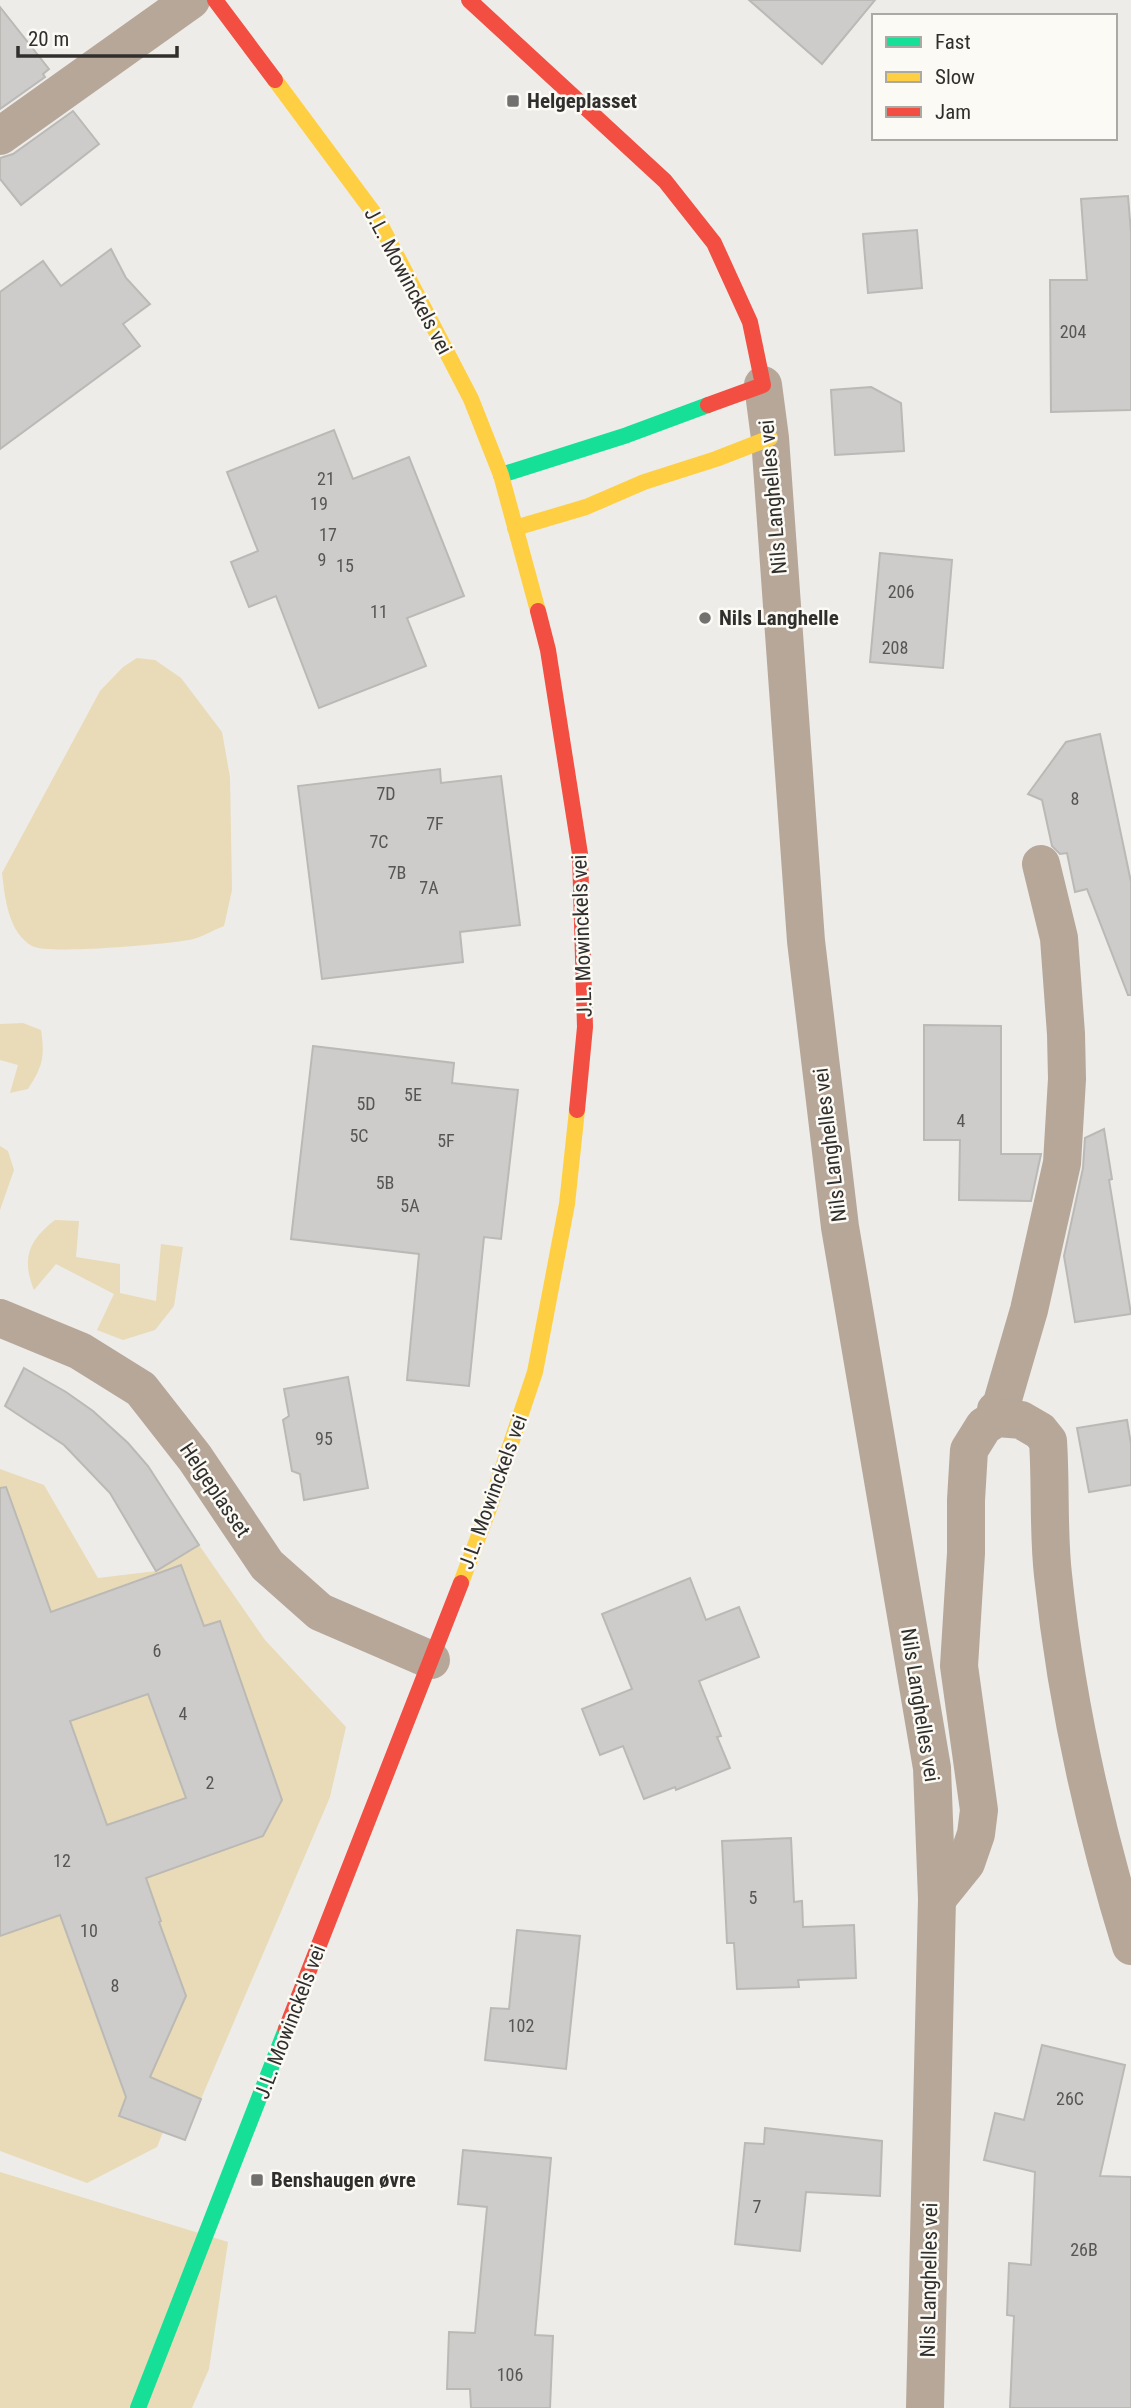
<svg xmlns="http://www.w3.org/2000/svg" width="1131" height="2408" font-family="'Roboto Condensed',sans-serif">
  <style>
    .green { fill: #e9dbb7 }
    .building { fill: #cdccca; stroke: #bab9b6; stroke-width: 2; fill-rule: evenodd }
    .lines { fill: none; stroke-linecap: round; stroke-linejoin: round }
    .street { stroke: #b6a799; stroke-width: 38 }
    .fast { stroke: #16e098; stroke-width: 16 }
    .slow { stroke: #ffcf43; stroke-width: 16 }
    .jam { stroke: #f24e42; stroke-width: 16 }
    .poi-dot { fill: #72716f; stroke: #fcfaf4; stroke-width: 2.5 }
    .labels { text-anchor: middle; dominant-baseline: central; stroke-width: 5; stroke-linejoin: round; paint-order: stroke }
    .number-label { font-size: 18px; fill: #575654 }
    .poi-label { font-size: 21px; font-weight: bold; fill: #302f2d; stroke: #fcfaf4; text-anchor: start }
    .street-label { font-size: 21px; fill: #302f2d; stroke: #fcfaf4 }
  </style>
  <rect width="100%" height="100%" fill="#edece9"/>
  <g class="green">
    <path d="M137,658L155,660L181,678L222,732L230,777L232,890L224,926C213,930 201,938 189,940C167,944 47,955 32,946C8,932 5,898 2,873L100,691L123,667Z"/>
    <path d="M23,1023L41,1030C45,1057 43,1066 28,1089L10,1093L18,1065L0,1060V1024Z"/>
    <polygon points="0,1146 8,1151 14,1170 0,1210"/>
    <path d="M55,1220L79,1221L76,1257L120,1264V1293L156,1301L161,1244L183,1247L174,1306L155,1330L123,1340L97,1330L114,1294L56,1264L34,1290C21,1258 29,1240 55,1220Z"/>
    <polygon points="0,1469 44,1485 98,1578 156,1571 199,1545 265,1640 346,1727 330,1797 201,2099 180,2090 157,2147 87,2183 0,2151"/>
    <polygon points="0,2172 228,2242 209,2369 192,2408 0,2408"/>
  </g>
  <g class="building">
    <polygon points="749,0 875,0 822,64"/>
    <polygon points="0,7 49,69 43,74 45,77 0,109"/>
    <polygon points="73,111 99,144 21,205 0,179 0,158 13,154"/>
    <polygon points="1128,196 1131,233 1131,410 1051,412 1050,280 1087,280 1081,199"/>
    <polygon points="917,230 922,288 868,293 863,234"/>
    <polygon points="111,249 126,278 150,304 123,324 140,346 0,449 0,292 43,261 61,286"/>
    <polygon points="871,387 901,403 904,451 835,455 831,390"/>
    <polygon points="334,430 353,479 409,457 464,596 407,618 426,666 319,708 276,596 249,607 231,562 258,551 227,472"/>
    <polygon points="880,553 952,560 943,668 870,662"/>
    <polygon points="1100,734 1131,882 1131,995 1128,995 1087,889 1075,892 1067,853 1060,854 1052,846 1042,800 1028,794 1066,742"/>
    <polygon points="440,769 441,783 501,776 520,925 460,932 463,962 322,979 298,786"/>
    <polygon points="924,1025 1001,1026 1001,1154 1041,1154 1031,1201 959,1200 960,1140 924,1140"/>
    <polygon points="313,1046 454,1063 452,1083 518,1090 501,1239 484,1237 469,1386 407,1380 419,1254 291,1239"/>
    <polygon points="1104,1129 1112,1179 1109,1180 1131,1314 1075,1322 1064,1256 1083,1168 1085,1138"/>
    <polygon points="24,1368 66,1392 93,1411 128,1443 148,1466 199,1545 156,1571 110,1493 64,1445 5,1406"/>
    <polygon points="348,1377 368,1488 304,1500 300,1474 292,1471 283,1420 289,1416 284,1389"/>
    <polygon points="1127,1420 1131,1444 1131,1485 1089,1492 1077,1428"/>
    <path d="M6,1487L51,1612L181,1565L204,1626L220,1621L282,1800L263,1836L146,1878L161,1921L159,1922L186,1996L150,2077L201,2099L185,2140L119,2116L126,2097L60,1915L0,1936V1488ZM148,1694L186,1798L107,1825L70,1721Z"/>
    <polygon points="690,1578 706,1620 739,1607 759,1657 699,1681 721,1736 717,1737 730,1768 676,1790 675,1787 644,1799 623,1746 600,1755 582,1709 632,1689 602,1614"/>
    <polygon points="791,1838 794,1902 802,1901 803,1927 854,1925 856,1978 798,1980 799,1987 737,1989 734,1943 727,1943 722,1841"/>
    <polygon points="517,1930 580,1936 566,2069 485,2060 491,2008 509,2009"/>
    <polygon points="1042,2045 1125,2065 1100,2176 1131,2177 1131,2408 1010,2408 1014,2316 1007,2315 1009,2263 1031,2265 1035,2172 984,2160 995,2113 1024,2120"/>
    <polygon points="765,2128 882,2141 880,2196 806,2192 800,2251 735,2244 745,2143 764,2144"/>
    <polygon points="463,2150 551,2158 535,2335 553,2336 550,2408 471,2408 470,2389 447,2389 449,2332 475,2333 487,2207 458,2204"/>
  </g>
  <g class="lines">
    <g class="street">
      <polyline points="0,136 191,0"/>
      <polyline points="763,385 770,438 806,941 840,1227 932,1768 937,1899 925,2408"/>
      <polyline points="0,1318 80,1351 141,1389 195,1458 267,1565 320,1612 431,1660"/>
      <polyline points="997,1418 996,1410 1001,1406 1029,1310 1062,1163 1067,1079 1066,1034 1059,938 1041,864"/>
      <path d="M937,1899L966,1863L976,1834L979,1810L959,1666L966,1553V1500L969,1450L984,1426L997,1418L1021,1420L1040,1431L1048,1441C1051,1486 1048,1531 1053,1575C1066,1700 1094,1826 1131,1946"/>
    </g>
    <g class="fast">
      <polyline points="501,475 627,435 708,405"/>
      <polyline points="138,2408 286,2029"/>
    </g>
    <g class="slow">
      <polyline points="275,80 376,216 471,399 501,475 538,611"/>
      <polyline points="515,528 586,507 644,482 716,459 770,438"/>
      <polyline points="461,1583 490,1506 535,1372 567,1204 577,1110"/>
    </g>
    <g class="jam">
      <polyline points="215,0 275,80"/>
      <polyline points="469,0 665,181 714,243 750,322 763,385 708,405"/>
      <polyline points="538,611 548,650 580,854 585,1027 577,1110"/>
      <polyline points="286,2029 461,1583"/>
    </g>
  </g>
  <g class="poi-dot">
    <rect x="506" y="94" width="14" height="14" rx="3.5"/>
    <circle cx="705" cy="618" r="7"/>
    <rect x="250" y="2173" width="14" height="14" rx="3.5"/>
  </g>
  <g class="labels">
    <g class="number-label">
      <text x="1073" y="331">204</text>
      <text x="326" y="478">21</text>
      <text x="319" y="503">19</text>
      <text x="328" y="534">17</text>
      <text x="322" y="559">9</text>
      <text x="345" y="565">15</text>
      <text x="901" y="591">206</text>
      <text x="379" y="611">11</text>
      <text x="895" y="647">208</text>
      <text x="386" y="793">7D</text>
      <text x="1075" y="798">8</text>
      <text x="435" y="823">7F</text>
      <text x="379" y="841">7C</text>
      <text x="397" y="872">7B</text>
      <text x="429" y="887">7A</text>
      <text x="413" y="1094">5E</text>
      <text x="366" y="1103">5D</text>
      <text x="961" y="1120">4</text>
      <text x="359" y="1135">5C</text>
      <text x="446" y="1140">5F</text>
      <text x="385" y="1182">5B</text>
      <text x="410" y="1205">5A</text>
      <text x="324" y="1438">95</text>
      <text x="157" y="1650">6</text>
      <text x="183" y="1713">4</text>
      <text x="210" y="1782">2</text>
      <text x="62" y="1860">12</text>
      <text x="753" y="1897">5</text>
      <text x="89" y="1930">10</text>
      <text x="115" y="1985">8</text>
      <text x="521" y="2025">102</text>
      <text x="1070" y="2098">26C</text>
      <text x="757" y="2206">7</text>
      <text x="1084" y="2249">26B</text>
      <text x="510" y="2374">106</text>
    </g>
    <g class="poi-label">
      <text x="527" y="101">Helgeplasset</text>
      <text x="719" y="618">Nils Langhelle</text>
      <text x="271" y="2180">Benshaugen øvre</text>
    </g>
    <g class="street-label">
      <text transform="translate(408 281) rotate(62)">J.L. Mowinckels vei</text>
      <text transform="translate(773 497) rotate(-95)">Nils Langhelles vei</text>
      <text transform="translate(582 936) rotate(-92)">J.L. Mowinckels vei</text>
      <text transform="translate(830 1145) rotate(-97)">Nils Langhelles vei</text>
      <text transform="translate(215 1490) rotate(56)">Helgeplasset</text>
      <text transform="translate(493 1492) rotate(-70)">J.L. Mowinckels vei</text>
      <text transform="translate(920 1705) rotate(81)">Nils Langhelles vei</text>
      <text transform="translate(290 2022) rotate(-69)">J.L. Mowinckels vei</text>
      <text transform="translate(929 2280) rotate(-89)">Nils Langhelles vei</text>
    </g>
  </g>
  <rect x="872" y="14" width="245" height="126" fill="#fcfaf4" stroke="#aaa9a4" stroke-width="2"/>
  <rect x="886" y="37" width="35" height="10" fill="#16e098" stroke="#aaa9a4" stroke-width="2"/>
  <text x="935" y="49" font-size="21" fill="#302f2d">Fast</text>
  <rect x="886" y="72" width="35" height="10" fill="#ffcf43" stroke="#aaa9a4" stroke-width="2"/>
  <text x="935" y="84" font-size="21" fill="#302f2d">Slow</text>
  <rect x="886" y="107" width="35" height="10" fill="#f24e42" stroke="#aaa9a4" stroke-width="2"/>
  <text x="935" y="119" font-size="21" fill="#302f2d">Jam</text>
  <path d="M18 46v10h159v-10" fill="none" stroke="#302f2d" stroke-width="3.5"/>
  <text x="28" y="46" font-size="21" fill="#302f2d" stroke="#fcfaf4" stroke-width="5" paint-order="stroke">20 m</text>
</svg>
